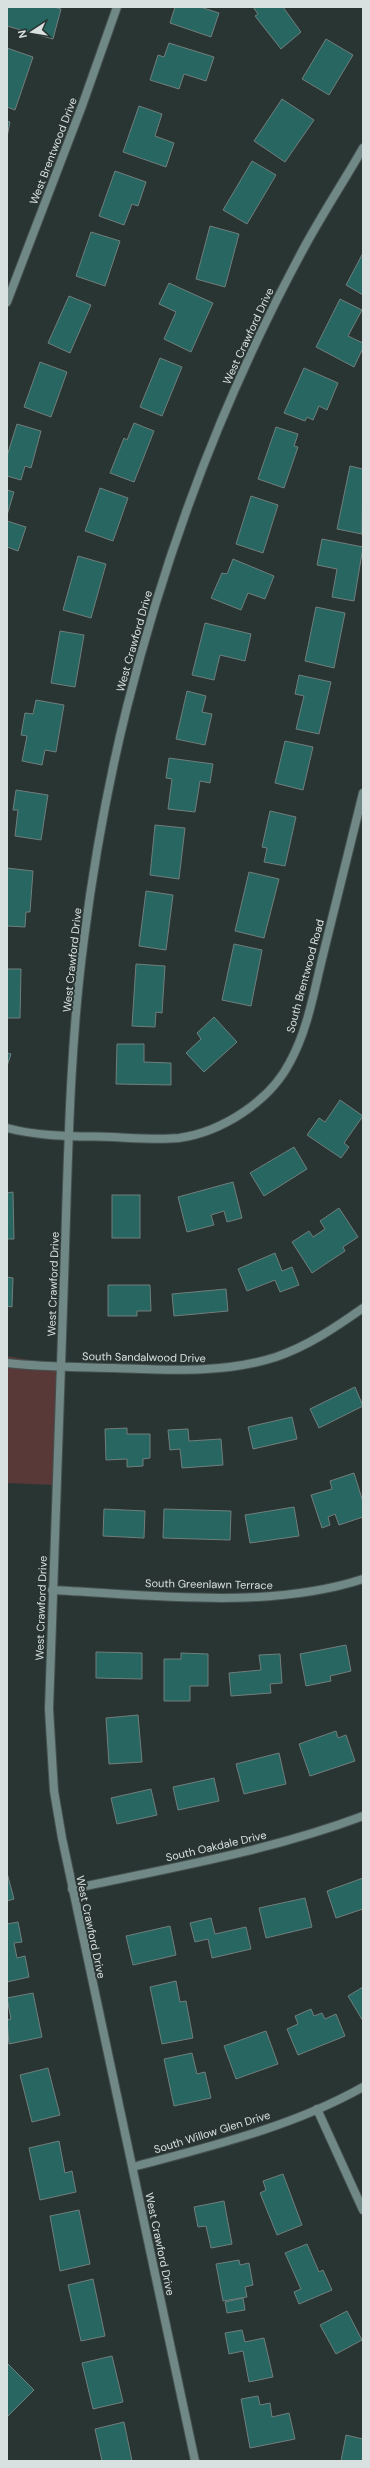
<svg xmlns="http://www.w3.org/2000/svg" width="370" height="2468" font-family="'DM Sans',sans-serif">
  <style>
    .green { fill: #583938 }
    .building { fill: #286662; stroke: #707e7c }
    .lines { fill: none; stroke-linecap: round; stroke-linejoin: round }
    .minor-casing { stroke: #45514f; stroke-width: 10 }
    .minor { stroke: #708886; stroke-width: 8 }
    .labels { text-anchor: middle; dominant-baseline: central; stroke-width: 4; stroke-linejoin: round; paint-order: stroke }
    .street-label { font-size: 11px; fill: #d9e1e0; stroke: #293533 }
  </style>
  <rect width="100%" height="100%" fill="#293533"/>
  <polygon class="green" points="7,1356 61,1366 56,1485 7,1483"/>
  <g class="building">
    <polygon points="7,7 54,7 61,9 53,39 7,26"/>
    <polygon points="175,7 200,7 219,13 211,37 170,23"/>
    <polygon points="253,7 283,7 301,32 281,49 255,16 258,14"/>
    <polygon points="326,39 353,55 329,95 302,79"/>
    <polygon points="169,43 214,57 206,81 184,74 179,89 150,80 158,55 164,57"/>
    <polygon points="7,48 33,57 15,110 7,107"/>
    <polygon points="282,99 314,120 285,162 254,141"/>
    <polygon points="139,106 162,114 155,136 174,143 166,167 123,152"/>
    <polygon points="7,121 10,122 7,137"/>
    <polygon points="252,161 276,175 247,224 223,210"/>
    <polygon points="115,171 146,182 138,206 132,204 124,225 99,216"/>
    <polygon points="210,226 239,234 225,287 196,279"/>
    <polygon points="91,232 120,241 105,286 76,276"/>
    <polygon points="363,253 363,295 346,285"/>
    <polygon points="169,283 213,303 191,352 164,339 176,312 159,304"/>
    <polygon points="69,296 91,305 70,353 48,343"/>
    <polygon points="340,299 362,310 348,336 363,343 363,348 354,367 316,347"/>
    <polygon points="160,358 182,367 162,416 140,407"/>
    <polygon points="40,362 67,372 51,417 24,407"/>
    <polygon points="304,368 338,383 327,410 319,406 313,420 307,417 305,421 284,413"/>
    <polygon points="134,423 154,431 134,482 110,473 124,438 127,440"/>
    <polygon points="17,424 41,431 31,468 25,466 21,480 7,476 7,456"/>
    <polygon points="276,427 298,434 294,446 298,447 284,488 258,479"/>
    <polygon points="350,466 363,469 362,534 337,529"/>
    <polygon points="100,488 128,498 113,541 85,531"/>
    <polygon points="7,490 14,492 7,515"/>
    <polygon points="251,496 278,505 263,553 236,544"/>
    <polygon points="7,521 26,527 18,551 7,547"/>
    <polygon points="322,539 363,547 354,601 332,597 337,569 317,565"/>
    <polygon points="78,556 106,564 91,618 63,610"/>
    <polygon points="233,559 274,576 265,599 248,593 241,610 211,598 222,573 227,574"/>
    <polygon points="316,607 345,613 334,668 305,661"/>
    <polygon points="205,623 251,634 245,661 220,655 214,680 192,675"/>
    <polygon points="60,631 84,635 75,687 51,683"/>
    <polygon points="299,675 331,682 319,734 296,729 304,696 295,694"/>
    <polygon points="187,691 206,696 202,712 212,714 205,745 176,739"/>
    <polygon points="36,700 64,705 56,752 45,750 42,765 22,761 27,736 21,735 25,713 33,714"/>
    <polygon points="285,741 313,747 303,790 275,783"/>
    <polygon points="169,758 213,764 210,783 200,781 195,812 168,809 172,779 166,778"/>
    <polygon points="16,790 48,795 41,840 15,836 18,810 13,810"/>
    <polygon points="270,811 296,817 285,866 264,862 267,848 262,847"/>
    <polygon points="155,825 185,828 179,879 150,875"/>
    <polygon points="7,868 33,871 30,912 26,912 25,927 7,926"/>
    <polygon points="249,872 279,879 264,938 235,931"/>
    <polygon points="146,891 173,895 166,950 139,946"/>
    <polygon points="234,944 262,950 251,1006 222,1000"/>
    <polygon points="136,964 165,966 162,1013 156,1012 155,1027 132,1026"/>
    <polygon points="7,969 21,969 20,1018 7,1018"/>
    <polygon points="214,1017 237,1042 204,1072 186,1053 201,1039 197,1033"/>
    <polygon points="117,1044 144,1044 144,1062 171,1063 171,1085 116,1084"/>
    <polygon points="7,1053 11,1054 7,1066"/>
    <polygon points="340,1100 363,1116 344,1143 349,1147 341,1158 307,1135 319,1118 325,1122"/>
    <polygon points="294,1147 307,1169 264,1196 250,1173"/>
    <polygon points="233,1182 242,1218 227,1222 224,1211 211,1215 214,1225 187,1232 178,1197"/>
    <polygon points="13,1192 14,1239 7,1239 7,1193"/>
    <rect x="112" y="1195" width="28" height="43"/>
    <polygon points="339,1208 358,1237 343,1247 345,1251 312,1273 292,1242 309,1231 313,1237 325,1229 320,1221"/>
    <polygon points="275,1253 282,1271 292,1267 299,1285 280,1292 275,1280 247,1291 238,1269"/>
    <polygon points="7,1277 13,1278 12,1307 7,1306"/>
    <polygon points="108,1285 150,1285 151,1311 137,1311 137,1316 108,1316"/>
    <polygon points="226,1289 228,1311 174,1316 172,1294"/>
    <polygon points="355,1387 363,1406 319,1428 310,1409"/>
    <polygon points="292,1417 297,1439 253,1449 248,1427"/>
    <polygon points="127,1428 127,1434 150,1434 150,1458 143,1459 143,1466 127,1467 127,1459 106,1460 105,1429"/>
    <polygon points="188,1429 189,1441 221,1439 223,1465 182,1468 180,1449 170,1450 168,1430"/>
    <polygon points="354,1473 363,1502 363,1517 339,1525 335,1514 328,1517 330,1525 322,1528 311,1495 332,1489 330,1481"/>
    <polygon points="294,1507 299,1536 250,1543 245,1515"/>
    <polygon points="104,1509 145,1511 144,1538 103,1536"/>
    <polygon points="164,1509 231,1511 230,1540 163,1538"/>
    <polygon points="346,1645 351,1671 330,1676 331,1681 306,1686 300,1654"/>
    <polygon points="96,1652 142,1653 142,1679 96,1678"/>
    <polygon points="181,1653 208,1654 208,1686 190,1686 190,1701 164,1701 164,1659 181,1659"/>
    <polygon points="280,1654 282,1683 270,1684 271,1693 231,1696 229,1673 261,1670 259,1655"/>
    <polygon points="138,1715 142,1762 109,1764 106,1718"/>
    <polygon points="336,1731 338,1738 346,1735 355,1761 310,1776 299,1744"/>
    <polygon points="279,1753 286,1784 244,1794 236,1764"/>
    <polygon points="214,1778 219,1801 178,1810 173,1787"/>
    <polygon points="151,1789 157,1815 117,1824 111,1798"/>
    <polygon points="7,1873 14,1899 7,1901"/>
    <polygon points="363,1878 363,1909 336,1918 327,1891"/>
    <polygon points="305,1898 312,1927 266,1938 259,1908"/>
    <polygon points="211,1918 215,1934 246,1927 251,1949 212,1958 208,1939 195,1942 190,1923"/>
    <polygon points="18,1922 22,1942 14,1943 17,1958 25,1956 29,1977 7,1982 7,1924"/>
    <polygon points="170,1926 176,1955 133,1965 126,1936"/>
    <polygon points="176,1981 180,2002 186,2001 193,2038 162,2044 150,1987"/>
    <polygon points="363,1987 363,2021 348,1996"/>
    <polygon points="33,1993 42,2037 9,2044 7,2020 11,2019 7,1998"/>
    <polygon points="311,2009 314,2016 322,2013 325,2019 336,2014 345,2036 298,2055 287,2029 298,2024 295,2016"/>
    <polygon points="266,2031 278,2064 236,2079 224,2046"/>
    <polygon points="192,2053 197,2074 205,2072 211,2098 174,2106 164,2059"/>
    <polygon points="48,2068 60,2115 32,2122 20,2075"/>
    <polygon points="59,2141 65,2173 72,2171 76,2192 40,2200 29,2148"/>
    <polygon points="283,2174 302,2225 277,2235 260,2193 266,2190 263,2181"/>
    <polygon points="224,2201 232,2244 211,2248 206,2226 198,2227 194,2207"/>
    <polygon points="79,2210 90,2264 60,2271 50,2216"/>
    <polygon points="307,2244 319,2272 323,2270 332,2290 299,2304 294,2292 301,2289 285,2253"/>
    <polygon points="239,2260 240,2265 249,2263 253,2285 245,2287 247,2297 223,2301 216,2264"/>
    <polygon points="93,2279 105,2336 81,2341 68,2285"/>
    <polygon points="243,2298 245,2310 227,2313 225,2302"/>
    <polygon points="347,2311 362,2340 336,2354 320,2325"/>
    <polygon points="242,2330 245,2342 264,2338 273,2377 249,2382 243,2351 229,2354 225,2333"/>
    <polygon points="112,2356 123,2402 93,2409 82,2363"/>
    <polygon points="7,2363 34,2390 7,2417"/>
    <polygon points="258,2396 260,2405 270,2403 272,2417 289,2413 295,2439 250,2448 241,2399"/>
    <polygon points="124,2422 132,2461 102,2461 95,2429"/>
    <polygon points="346,2435 363,2439 363,2461 341,2461"/>
  </g>
  <g class="lines">
    <g class="minor-casing">
      <g id="minor">
        <polyline points="7,302 82,106 117,7"/>
        <path d="M7,1128C41,1137 77,1136 112,1137C134,1138 157,1140 179,1138C222,1132 270,1101 290,1062C308,1029 314,991 323,955C336,901 350,847 363,793"/>
        <path d="M7,1363C42,1367 78,1367 113,1368C168,1370 223,1374 276,1357C308,1346 336,1327 363,1308"/>
        <path d="M52,1590C152,1595 268,1610 363,1579"/>
        <path d="M72,1889C169,1868 270,1851 363,1816"/>
        <polyline points="317,2109 363,2210"/>
        <path d="M133,2167C211,2146 292,2127 363,2087"/>
        <path d="M195,2461L62,1838L54,1791L49,1709C53,1566 59,1423 64,1279C68,1166 69,1051 84,939C94,861 108,783 127,707C167,547 226,391 305,246C323,213 344,181 363,148"/>
      </g>
    </g>
    <use href="#minor" class="minor"/>
  </g>
  <g class="labels">
    <g class="street-label">
      <text transform="translate(53 151) rotate(-69)">West Brentwood Drive</text>
      <text transform="translate(248 336) rotate(-65)">West Crawford Drive</text>
      <text transform="translate(134 641) rotate(-74)">West Crawford Drive</text>
      <text transform="translate(72 960) rotate(-84)">West Crawford Drive</text>
      <text transform="translate(305 976) rotate(-75)">South Brentwood Road</text>
      <text transform="translate(53 1284) rotate(-88)">West Crawford Drive</text>
      <text transform="translate(144 1357) rotate(1)">South Sandalwood Drive</text>
      <text transform="translate(209 1584) rotate(1)">South Greenlawn Terrace</text>
      <text transform="translate(41 1608) rotate(-88)">West Crawford Drive</text>
      <text transform="translate(216 1846) rotate(-13)">South Oakdale Drive</text>
      <text transform="translate(91 1927) rotate(78)">West Crawford Drive</text>
      <text transform="translate(212 2132) rotate(-17)">South Willow Glen Drive</text>
      <text transform="translate(160 2244) rotate(78)">West Crawford Drive</text>
    </g>
  </g>
  <rect width="370" height="2468" fill="none" stroke="#d9e1e0" stroke-width="16"/>
  <g transform="translate(32 32) rotate(258)" stroke="#293533" stroke-width="3" paint-order="stroke">
  <path d="M0-3L7 15L0 10L-7 15Z" fill="#d9e1e0"/>
  <text y="-6" font-size="11" font-weight="bold" text-anchor="middle" fill="#d9e1e0">N</text>
  </g>
</svg>
